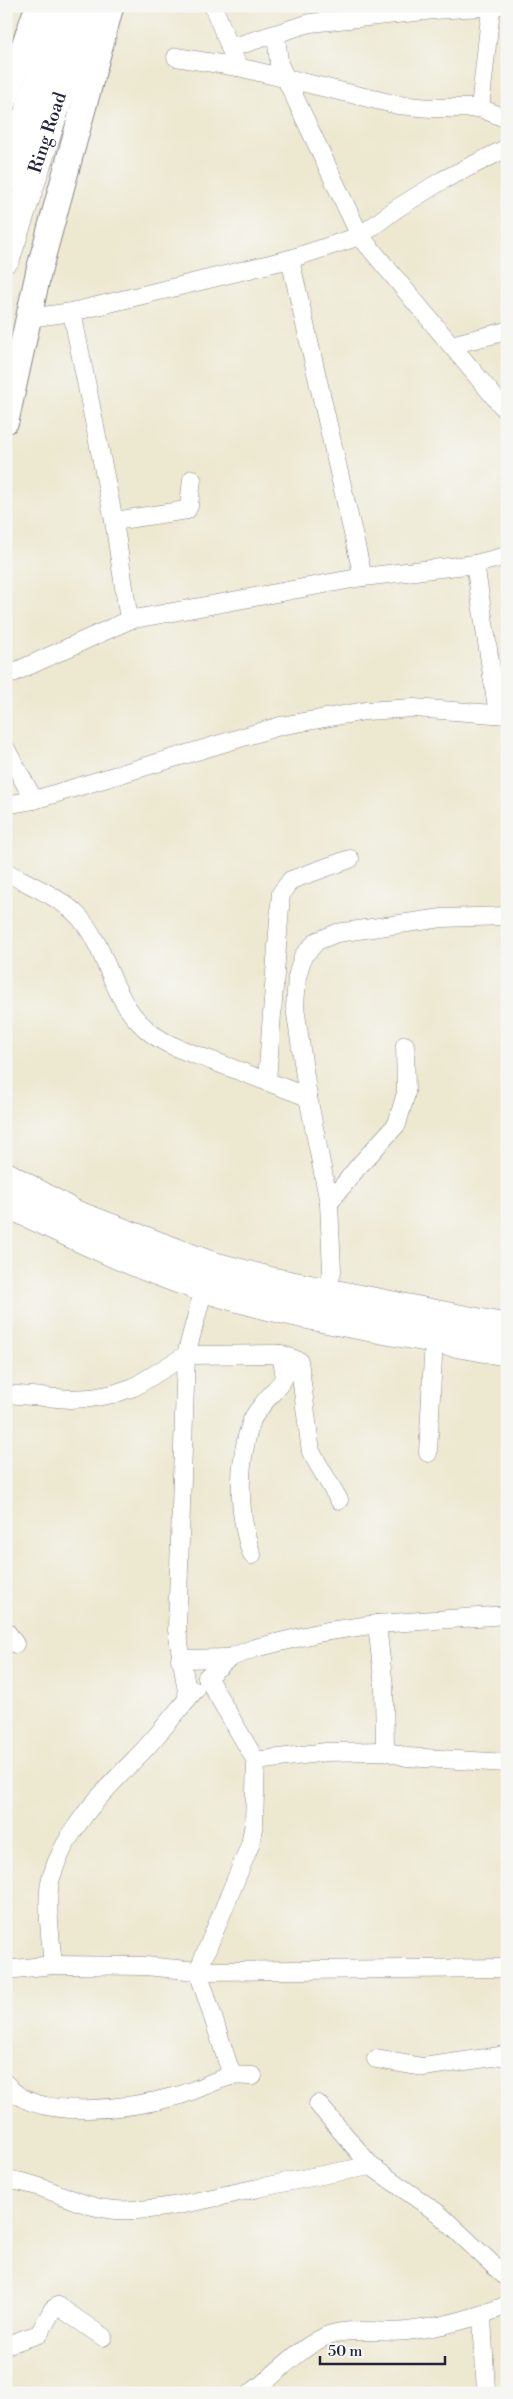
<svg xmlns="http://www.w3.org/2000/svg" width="513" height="2399" font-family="'Libre Bodoni',serif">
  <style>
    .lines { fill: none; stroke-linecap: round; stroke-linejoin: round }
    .street-casing { stroke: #888586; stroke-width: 19 }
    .secondary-casing { stroke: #888586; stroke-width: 27 }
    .primary-casing { stroke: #888586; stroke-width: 29 }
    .highway-casing { stroke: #888586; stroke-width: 29 }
    .street { stroke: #fff; stroke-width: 18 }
    .secondary { stroke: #fff; stroke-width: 25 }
    .primary { stroke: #fff; stroke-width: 28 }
    .highway { stroke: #fff; stroke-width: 28 }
    .labels { text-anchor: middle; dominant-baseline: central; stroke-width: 5; stroke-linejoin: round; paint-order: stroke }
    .street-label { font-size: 18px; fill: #22223b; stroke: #f6f6f2 }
  </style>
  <rect width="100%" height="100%" fill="#f6f6f2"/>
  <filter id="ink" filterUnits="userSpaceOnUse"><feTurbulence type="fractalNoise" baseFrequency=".02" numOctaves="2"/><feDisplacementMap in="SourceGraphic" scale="10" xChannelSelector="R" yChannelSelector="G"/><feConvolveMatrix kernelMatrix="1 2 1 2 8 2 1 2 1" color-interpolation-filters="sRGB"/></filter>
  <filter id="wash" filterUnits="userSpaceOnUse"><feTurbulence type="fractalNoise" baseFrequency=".0096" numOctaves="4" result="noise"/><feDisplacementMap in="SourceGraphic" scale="20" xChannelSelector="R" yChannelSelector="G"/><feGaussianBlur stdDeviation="1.12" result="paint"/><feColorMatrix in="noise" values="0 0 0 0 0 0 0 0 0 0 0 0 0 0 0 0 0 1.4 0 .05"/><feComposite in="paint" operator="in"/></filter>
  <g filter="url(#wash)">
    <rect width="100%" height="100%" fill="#ede8d0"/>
  </g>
  <g filter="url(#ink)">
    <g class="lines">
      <g class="street-casing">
        <g id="street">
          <polyline points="213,6 238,67 398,105 430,108 480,108 507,119"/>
          <polyline points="276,34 279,64 360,236 507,412"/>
          <polyline points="230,48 310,23 434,10 498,6"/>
          <polyline points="176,57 238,67"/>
          <polyline points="480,108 491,8"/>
          <polyline points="290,259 363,577"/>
          <polyline points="72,312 114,521 129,620"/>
          <polyline points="29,318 72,312 176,287 290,259 360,236 396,209 443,180 507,148"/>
          <polyline points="451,345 507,331"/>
          <polyline points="114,521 187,510 189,506 192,479"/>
          <polyline points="475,564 498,714"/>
          <polyline points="6,676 129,620 363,577 475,564 507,556"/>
          <polyline points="6,749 34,800"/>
          <polyline points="6,805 34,800 280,726 365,711 414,708 507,715"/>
          <path d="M6,872C28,884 64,899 80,918C108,950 110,997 145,1028C163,1045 189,1052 213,1061C245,1073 277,1085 308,1097"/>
          <polyline points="267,1081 281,893 291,880 350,859"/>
          <polyline points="329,1203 357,1168 397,1124 406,1093 405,1045"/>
          <polyline points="327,1293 332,1271 329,1203 308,1097 295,1007 297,977 303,956 317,941 337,933 442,918 507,916"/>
          <polyline points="6,1394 70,1399 91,1398 113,1394 134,1387 186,1355 204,1288"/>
          <polyline points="428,1453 434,1338"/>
          <path d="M252,1555C237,1513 237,1462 252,1420C258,1406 282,1385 284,1377C285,1369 282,1361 280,1354"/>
          <polyline points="377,1624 384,1687 385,1751"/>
          <polyline points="6,1631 15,1644"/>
          <polyline points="180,1659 229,1658"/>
          <polyline points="188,1698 177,1630 186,1355 280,1354 299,1361 311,1452 339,1500"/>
          <polyline points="256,1761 326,1752 385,1751 407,1757 507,1763"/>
          <path d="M53,1965C51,1942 45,1900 51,1878C66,1827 105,1790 141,1753C160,1733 177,1711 195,1690"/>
          <polyline points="6,1970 53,1965 145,1966 198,1971 507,1968"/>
          <polyline points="376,2059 423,2067 507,2055"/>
          <polyline points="232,2076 198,1971 250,1845 254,1823 256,1761 207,1677 229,1658 255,1648 322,1632 377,1624 507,1615"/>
          <path d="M6,2084C35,2124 136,2107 177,2096C195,2091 212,2081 231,2076C238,2075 246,2076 253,2076"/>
          <polyline points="318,2104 371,2166 439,2214 507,2278"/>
          <path d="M6,2180C45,2182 77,2208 116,2210C158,2212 203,2200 244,2191C286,2182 329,2173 371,2166"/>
          <polyline points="482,2316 486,2393"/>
          <polyline points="6,2345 39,2334 53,2309 58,2306 103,2337"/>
          <path d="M251,2393C275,2375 296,2351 324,2337C348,2326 381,2334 407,2331C440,2327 476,2318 507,2305"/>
        </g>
      </g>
      <g class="secondary-casing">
        <g id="secondary">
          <polyline points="6,97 38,6"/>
          <polyline points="6,421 39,270 111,6"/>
        </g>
      </g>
      <g class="primary-casing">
        <g id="primary">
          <polyline points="6,1176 72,1213 210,1265 274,1282 507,1328"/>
          <path d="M6,1203C71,1234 136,1266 204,1288C302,1319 406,1333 507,1352"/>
        </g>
      </g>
      <g class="highway-casing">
        <g id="highway">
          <polyline points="6,178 65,6"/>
          <path id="s1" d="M6,258L89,6"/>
        </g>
      </g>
      <use href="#street" class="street"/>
      <use href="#secondary" class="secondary"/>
      <use href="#primary" class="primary"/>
      <use href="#highway" class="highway"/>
    </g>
  </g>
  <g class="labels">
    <g class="street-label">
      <text stroke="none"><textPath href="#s1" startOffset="132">Ring Road</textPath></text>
    </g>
  </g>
  <rect width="513" height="2399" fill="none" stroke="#f6f6f2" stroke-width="25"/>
  <path d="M320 2356v8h125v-8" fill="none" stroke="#22223b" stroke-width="2.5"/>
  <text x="328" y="2356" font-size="15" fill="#22223b" stroke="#f6f6f2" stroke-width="4" paint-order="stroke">50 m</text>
</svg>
